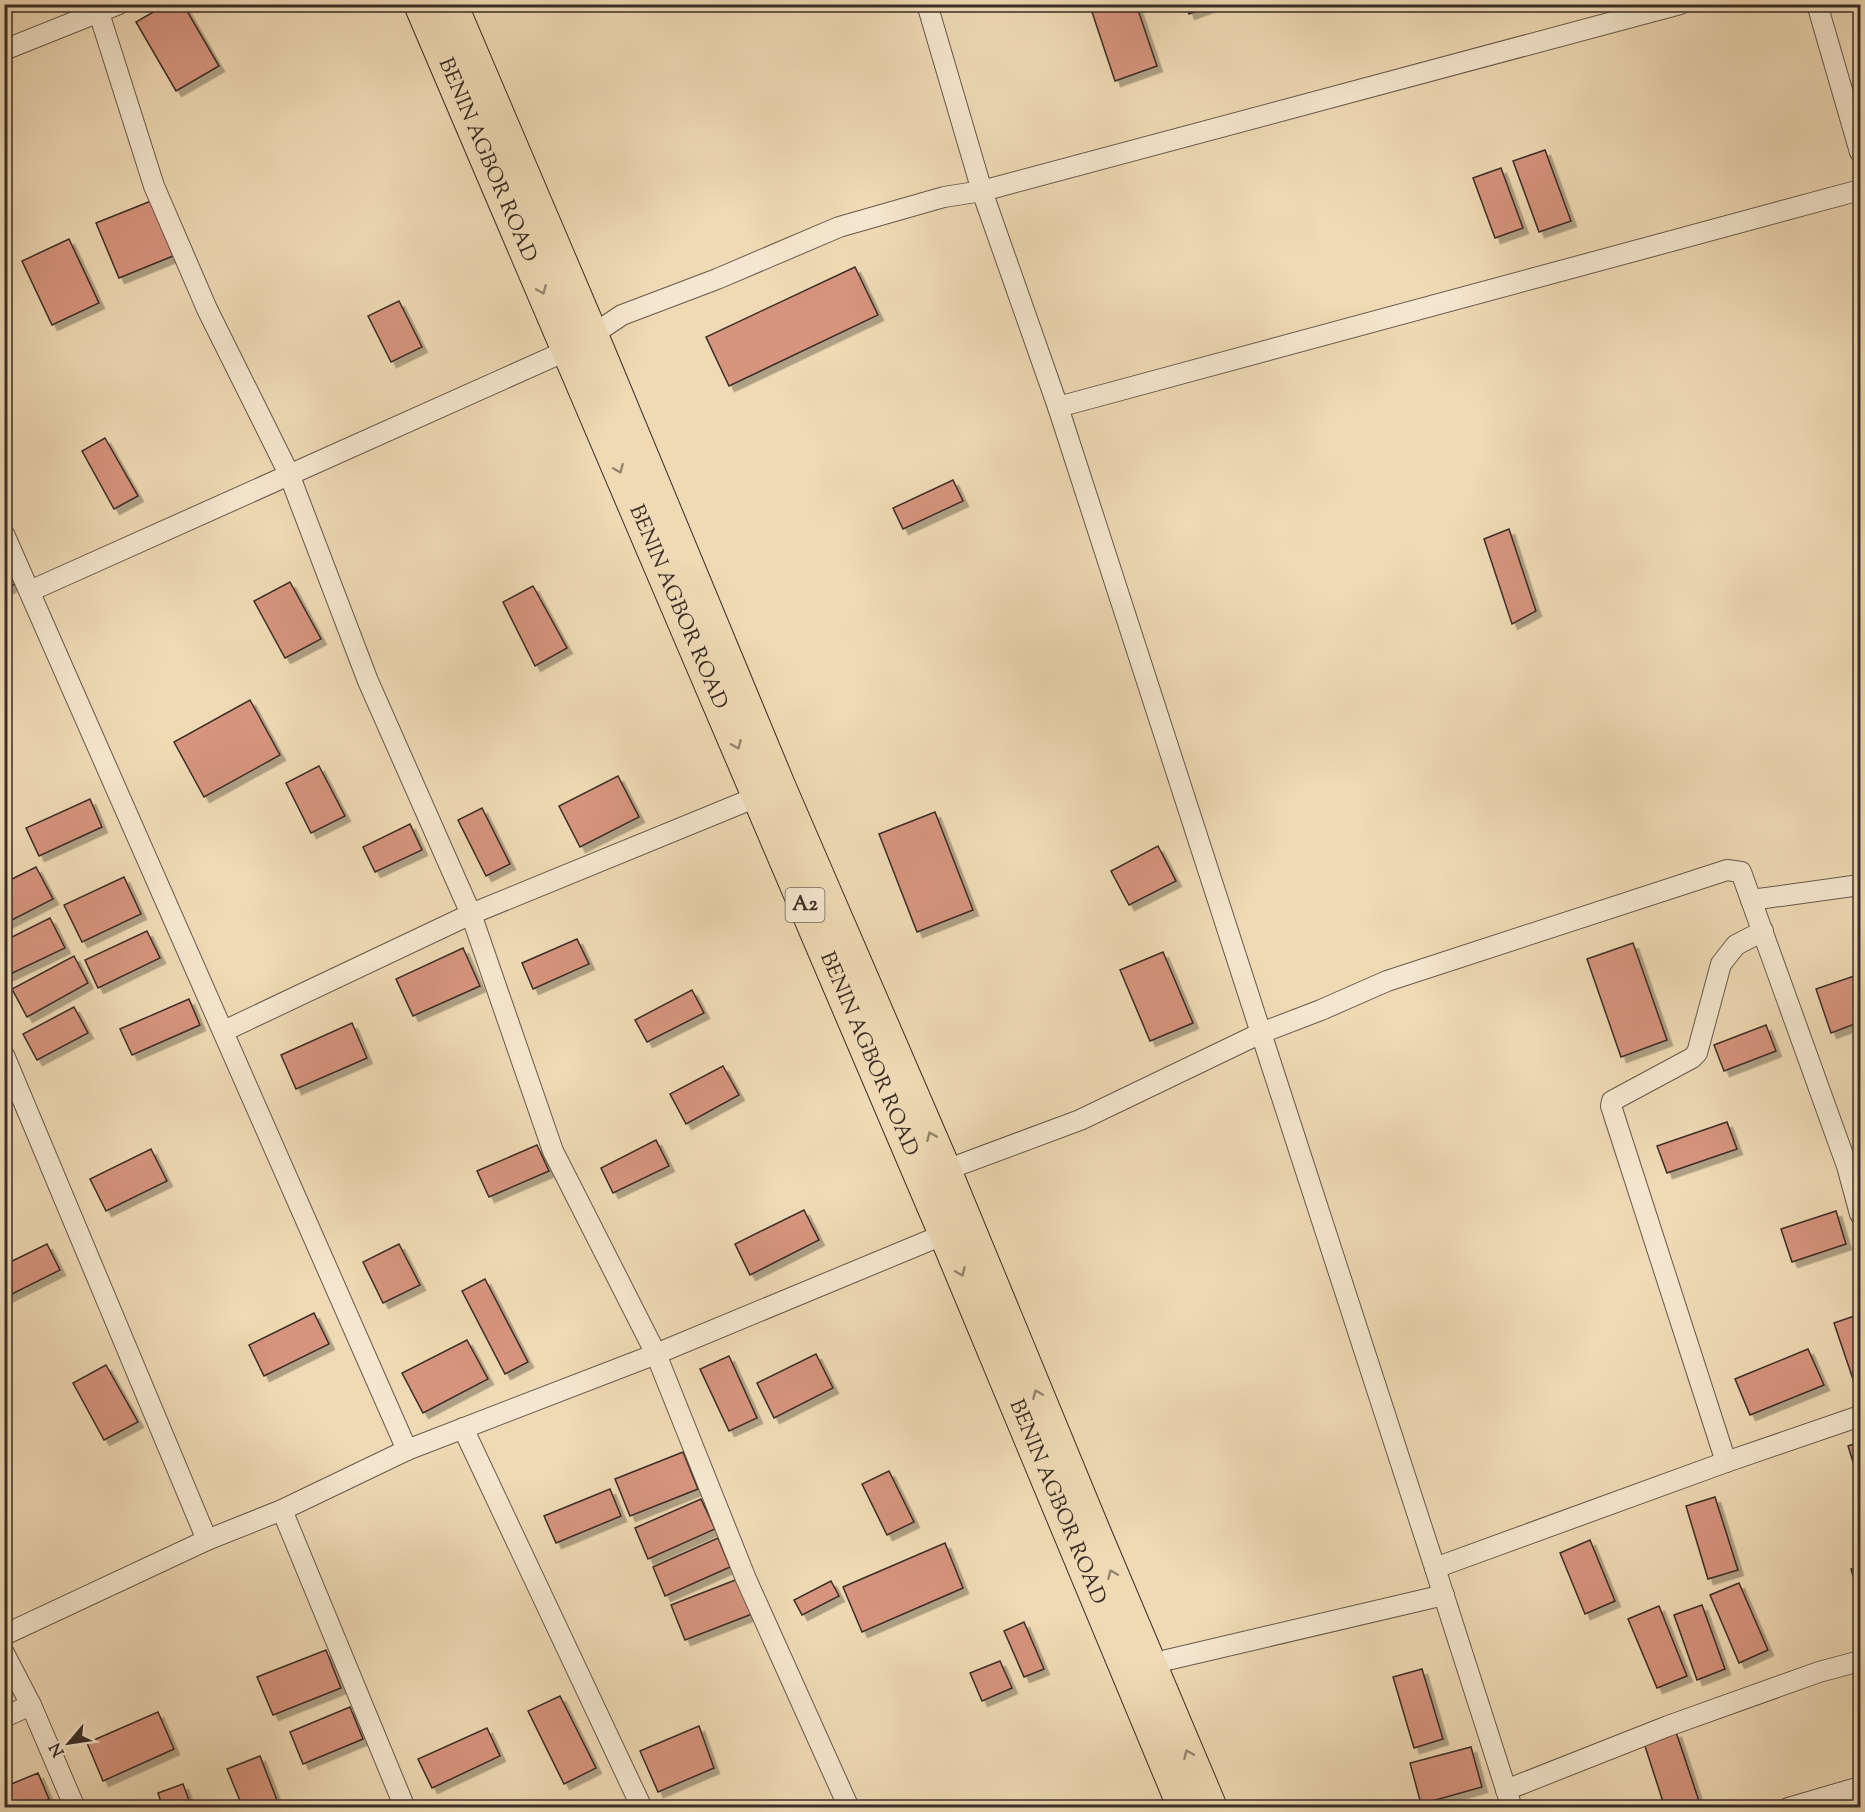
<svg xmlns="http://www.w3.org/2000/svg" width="1865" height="1812" font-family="'Sorts Mill Goudy',serif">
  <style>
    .building { fill: #d7947e; stroke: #3a2d27; stroke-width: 1.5; filter: url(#shadow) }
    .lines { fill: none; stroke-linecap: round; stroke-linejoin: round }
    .minor-casing { stroke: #67584a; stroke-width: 22 }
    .trunk-casing { stroke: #3a2d27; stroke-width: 34 }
    .minor { stroke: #f5e7cf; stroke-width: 20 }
    .trunk { stroke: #efdab5; stroke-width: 32 }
    .oneway { stroke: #94846e }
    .labels { text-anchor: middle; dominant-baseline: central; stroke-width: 6; stroke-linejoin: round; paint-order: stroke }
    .shield { fill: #f5e7cf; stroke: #726559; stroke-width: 1.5 }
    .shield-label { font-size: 20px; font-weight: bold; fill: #3a2d27 }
    .street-label { font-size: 21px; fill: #3a2d27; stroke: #f5e7cf }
  </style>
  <defs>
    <filter id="shadow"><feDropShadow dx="5.5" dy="5.5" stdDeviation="0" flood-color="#0004"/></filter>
  </defs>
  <rect width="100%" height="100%" fill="#efdab5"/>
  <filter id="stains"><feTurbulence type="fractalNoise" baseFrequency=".00333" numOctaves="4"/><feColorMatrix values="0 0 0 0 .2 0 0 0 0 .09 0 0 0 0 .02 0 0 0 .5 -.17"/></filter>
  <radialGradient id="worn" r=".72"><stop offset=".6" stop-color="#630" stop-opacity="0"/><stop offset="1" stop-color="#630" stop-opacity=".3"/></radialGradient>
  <g class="building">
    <polygon points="167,4 183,4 219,66 176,91 136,22"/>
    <polygon points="1108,4 1136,4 1157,66 1115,81 1091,9"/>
    <polygon points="1186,4 1216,4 1189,14"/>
    <polygon points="1545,150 1571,221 1539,232 1513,161"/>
    <polygon points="1501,168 1523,228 1495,238 1473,178"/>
    <polygon points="151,201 173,256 119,278 96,223"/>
    <polygon points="69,239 99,303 52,325 22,261"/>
    <polygon points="855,267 878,315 729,386 706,337"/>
    <polygon points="399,301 422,347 391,362 368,316"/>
    <polygon points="105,438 138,496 114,509 82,451"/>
    <polygon points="953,480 963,501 903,529 893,508"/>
    <polygon points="1509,529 1536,611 1512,624 1484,539"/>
    <polygon points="4,557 19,582 4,590"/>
    <polygon points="290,582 321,639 285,658 254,601"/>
    <polygon points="533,586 567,648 535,666 503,602"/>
    <polygon points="250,700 280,755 204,797 174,742"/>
    <polygon points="319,766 345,816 311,833 286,783"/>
    <polygon points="618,776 639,817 580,847 559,806"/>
    <polygon points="90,799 102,827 39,856 26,828"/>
    <polygon points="482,808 510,864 486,876 458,820"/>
    <polygon points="935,812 973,910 917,932 879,834"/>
    <polygon points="410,824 422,850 375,872 363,847"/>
    <polygon points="1158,846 1176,881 1129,905 1111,871"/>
    <polygon points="36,867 53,899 4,924 4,883"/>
    <polygon points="124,877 141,914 82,942 64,905"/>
    <polygon points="50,918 65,948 4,977 4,941"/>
    <polygon points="147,931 160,958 98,988 85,960"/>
    <polygon points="577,939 589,964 533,989 522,963"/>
    <polygon points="1633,943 1667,1040 1621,1057 1587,959"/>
    <polygon points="463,948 480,986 413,1016 396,979"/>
    <polygon points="1163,952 1193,1023 1150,1041 1120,970"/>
    <polygon points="74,956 88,983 27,1017 12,989"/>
    <polygon points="1860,974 1860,1022 1831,1033 1816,989"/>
    <polygon points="692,990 704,1013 647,1042 635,1020"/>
    <polygon points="189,999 200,1025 132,1055 120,1029"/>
    <polygon points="74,1007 88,1033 37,1060 23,1034"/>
    <polygon points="352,1023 367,1058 296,1089 281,1055"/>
    <polygon points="1766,1025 1776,1051 1724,1071 1714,1045"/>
    <polygon points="723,1066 739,1095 686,1124 670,1094"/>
    <polygon points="1727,1122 1737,1149 1667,1173 1657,1146"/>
    <polygon points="656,1140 669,1166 613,1193 601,1168"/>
    <polygon points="537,1145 549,1171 489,1197 477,1171"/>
    <polygon points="151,1149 167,1181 106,1211 90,1179"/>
    <polygon points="804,1210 819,1240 750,1275 735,1244"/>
    <polygon points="1836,1211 1846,1244 1792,1262 1781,1229"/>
    <polygon points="47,1244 60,1270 4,1298 4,1265"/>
    <polygon points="399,1244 420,1285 383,1303 363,1262"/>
    <polygon points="485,1279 528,1362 505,1374 462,1291"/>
    <polygon points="314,1313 329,1344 264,1376 249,1345"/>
    <polygon points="1860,1314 1860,1397 1859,1397 1834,1323"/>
    <polygon points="467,1340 488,1379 423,1413 402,1373"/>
    <polygon points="1808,1349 1824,1385 1750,1415 1735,1379"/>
    <polygon points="816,1354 833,1388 774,1418 757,1383"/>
    <polygon points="729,1356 757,1418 729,1431 700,1369"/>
    <polygon points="106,1365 138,1422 104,1440 73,1383"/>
    <polygon points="1860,1442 1860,1484 1848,1446"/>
    <polygon points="683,1452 698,1489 630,1516 615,1479"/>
    <polygon points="889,1471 914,1522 887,1535 862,1484"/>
    <polygon points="610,1489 621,1516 556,1543 544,1516"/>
    <polygon points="1715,1497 1738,1570 1708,1579 1686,1506"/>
    <polygon points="701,1499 715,1529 648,1559 635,1528"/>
    <polygon points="718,1538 730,1567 665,1596 653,1567"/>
    <polygon points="1590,1540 1615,1601 1585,1614 1560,1553"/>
    <polygon points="945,1543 963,1588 862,1632 843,1587"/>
    <polygon points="1860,1566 1860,1600 1851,1569"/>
    <polygon points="738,1579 752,1614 685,1640 671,1605"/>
    <polygon points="831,1581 839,1596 802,1615 794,1600"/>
    <polygon points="1739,1583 1768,1650 1739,1663 1710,1595"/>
    <polygon points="1702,1605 1725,1669 1697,1680 1674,1615"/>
    <polygon points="1659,1606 1687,1676 1657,1688 1628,1619"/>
    <polygon points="1024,1622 1044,1669 1024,1677 1004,1631"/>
    <polygon points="326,1650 341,1688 273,1715 257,1677"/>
    <polygon points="1000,1661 1012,1688 982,1701 970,1673"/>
    <polygon points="1422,1669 1443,1739 1414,1748 1393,1677"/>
    <polygon points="560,1696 596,1768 564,1784 528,1711"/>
    <polygon points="350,1707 363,1739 303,1764 290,1732"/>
    <polygon points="158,1712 174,1749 103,1781 87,1743"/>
    <polygon points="699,1726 714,1768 658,1792 640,1751"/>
    <polygon points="487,1728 500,1756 432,1788 418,1759"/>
    <polygon points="1676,1732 1699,1801 1680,1808 1665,1808 1644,1743"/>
    <polygon points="1471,1747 1482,1787 1421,1804 1410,1763"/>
    <polygon points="260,1756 280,1808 243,1808 227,1769"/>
    <polygon points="38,1773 49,1799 29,1808 7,1808 4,1803 4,1787"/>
    <polygon points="183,1784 192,1808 163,1808 158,1793"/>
  </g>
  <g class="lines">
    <g class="minor-casing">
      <g id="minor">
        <polyline points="927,4 982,191 1058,407 1261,1033 1321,1010 1387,981 1727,870 1741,872 1847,1166 1860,1214"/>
        <polyline points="1817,4 1860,152"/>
        <polyline points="99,13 154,186 207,309 289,474 368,681 471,914 553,1151 656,1354 746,1579 849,1808"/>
        <polyline points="4,50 119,4"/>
        <polyline points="592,335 622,315 717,279 839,227 944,197 982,191 1680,4"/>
        <polyline points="1058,407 1860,190"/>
        <polyline points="4,534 407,1450"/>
        <polyline points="30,591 568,350"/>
        <polyline points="1751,900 1860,885"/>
        <polyline points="224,1031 471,914 759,796"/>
        <polyline points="4,1055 207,1540"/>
        <polyline points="935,1174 1080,1120 1261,1033 1435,1568"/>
        <polyline points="463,1428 642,1808"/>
        <polyline points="1726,1462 1611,1106 1612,1101 1692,1058 1697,1053 1721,964 1736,945 1763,931"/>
        <polyline points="282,1510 405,1808"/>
        <polyline points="4,1635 207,1540 282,1510 407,1450 656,1354 945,1234"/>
        <polyline points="4,1653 31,1705 75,1808"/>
        <polyline points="1150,1664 1444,1595"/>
        <polyline points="4,1717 31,1705"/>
        <polyline points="1506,1790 1668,1726 1819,1672 1860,1661"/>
        <polyline points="1512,1808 1435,1568 1726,1462 1860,1416"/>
        <polyline points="1788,1808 1860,1787"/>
      </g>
    </g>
    <g class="trunk-casing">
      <g id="trunk">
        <path id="s1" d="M420,4L945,1234L1184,1808"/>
        <polyline points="451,4 592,335 780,788 945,1170 1094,1531 1211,1808"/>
      </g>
    </g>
    <use href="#minor" class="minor"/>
    <use href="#trunk" class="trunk"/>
  </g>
  <defs><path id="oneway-chevron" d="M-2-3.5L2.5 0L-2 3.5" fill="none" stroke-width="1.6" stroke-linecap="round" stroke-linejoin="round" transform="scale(1.5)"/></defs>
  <g class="oneway">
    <use href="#oneway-chevron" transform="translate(542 290) rotate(67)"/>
    <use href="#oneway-chevron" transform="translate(619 469) rotate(67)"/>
    <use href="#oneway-chevron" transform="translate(737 745) rotate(67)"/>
    <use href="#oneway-chevron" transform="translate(931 1136) rotate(-113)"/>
    <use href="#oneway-chevron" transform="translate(961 1272) rotate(67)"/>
    <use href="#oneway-chevron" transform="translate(1037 1394) rotate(-113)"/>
    <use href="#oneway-chevron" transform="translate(1112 1574) rotate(-113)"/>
    <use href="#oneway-chevron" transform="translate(1188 1754) rotate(-113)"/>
  </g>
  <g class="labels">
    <rect class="shield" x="785.5" y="888" width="39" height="34" rx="4.5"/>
    <g class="shield-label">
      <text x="805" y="905">A2</text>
    </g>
    <g class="street-label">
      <text stroke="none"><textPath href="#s1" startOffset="170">BENIN AGBOR ROAD</textPath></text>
      <text stroke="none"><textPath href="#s1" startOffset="656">BENIN AGBOR ROAD</textPath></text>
      <text stroke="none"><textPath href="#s1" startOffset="1142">BENIN AGBOR ROAD</textPath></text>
      <text stroke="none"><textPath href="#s1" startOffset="1628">BENIN AGBOR ROAD</textPath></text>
    </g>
  </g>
  <rect width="1865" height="1812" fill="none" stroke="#efdab5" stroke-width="24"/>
  <rect x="6" y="6" width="1853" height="1800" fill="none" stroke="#3a2d27" stroke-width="3"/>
  <rect x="12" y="12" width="1841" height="1788" fill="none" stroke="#3a2d27" stroke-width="1.5"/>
  <g transform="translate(69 1743) rotate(241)" stroke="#f5e7cf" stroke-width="4.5" paint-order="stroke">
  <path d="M0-4.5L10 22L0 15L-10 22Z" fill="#3a2d27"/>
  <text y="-9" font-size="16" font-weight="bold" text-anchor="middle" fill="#3a2d27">N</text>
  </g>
  <rect width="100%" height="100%" filter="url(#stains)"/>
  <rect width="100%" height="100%" fill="url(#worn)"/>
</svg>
